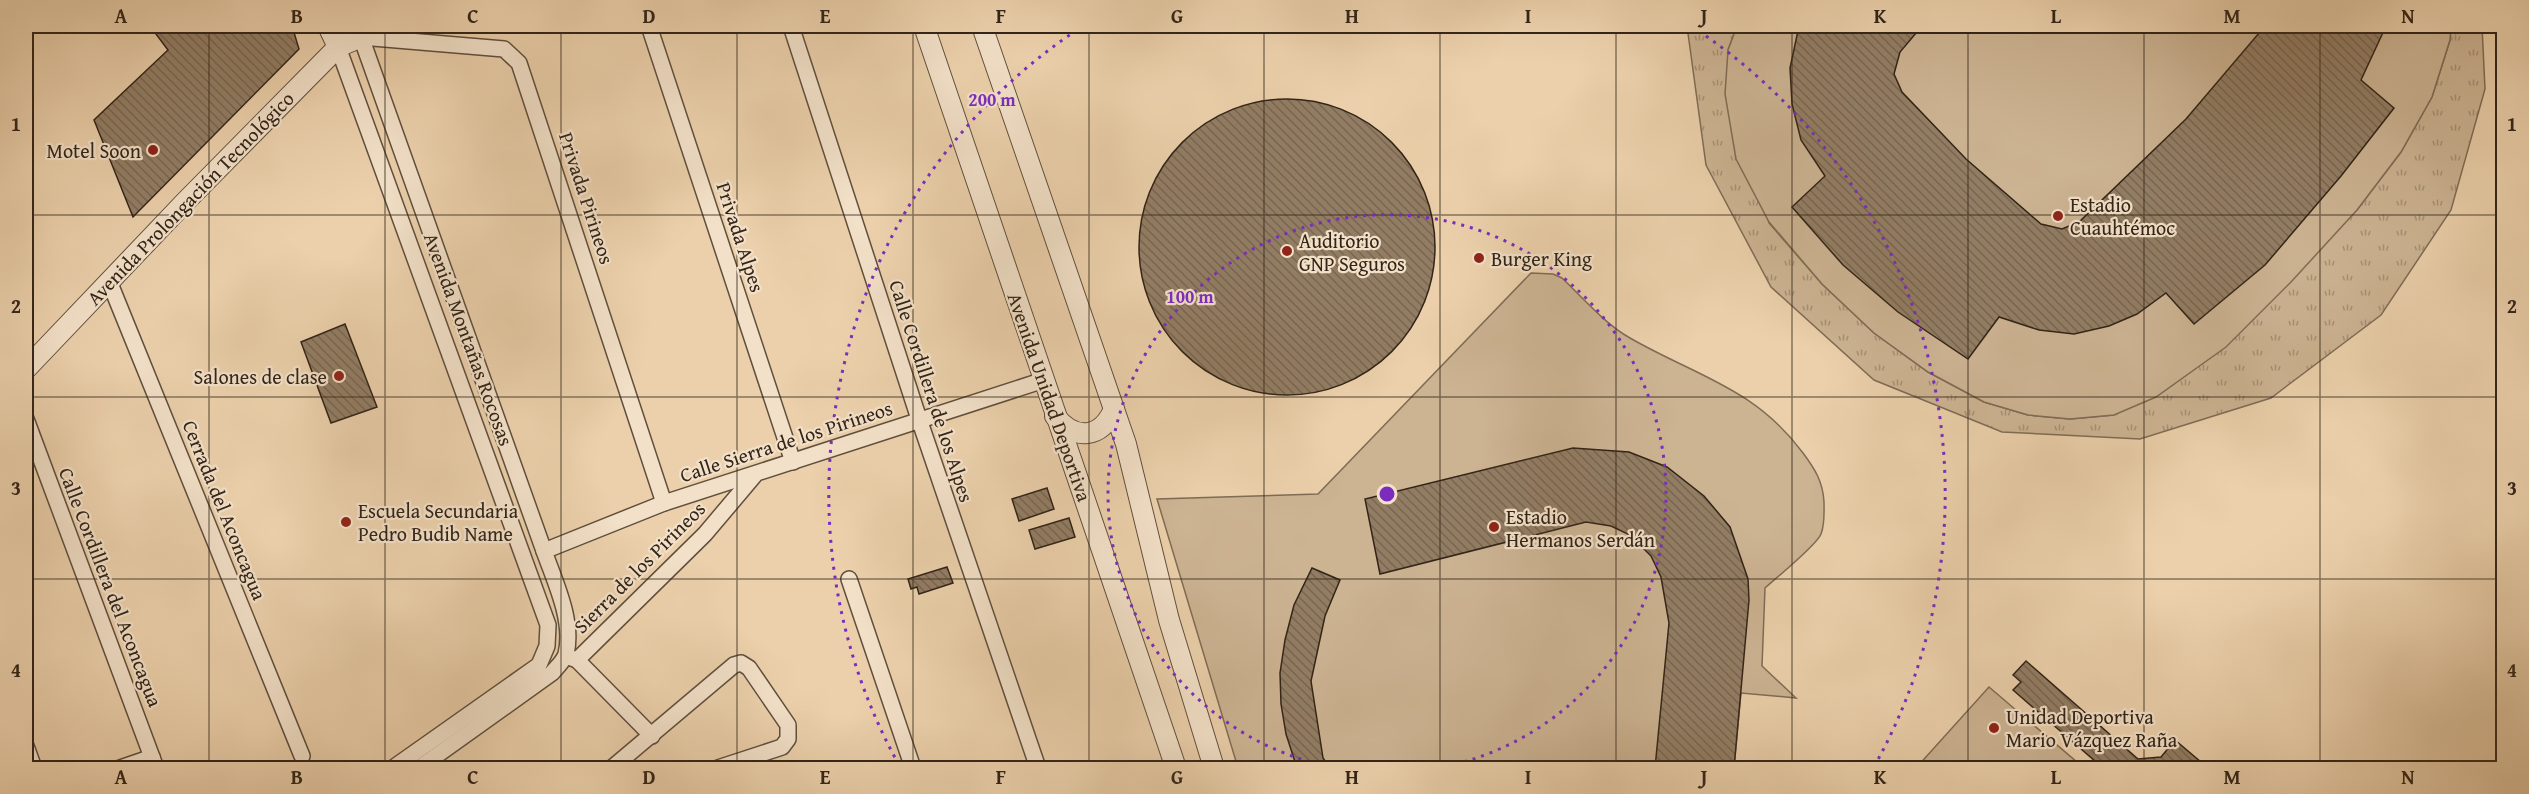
<svg xmlns="http://www.w3.org/2000/svg" width="2529" height="794" font-family="'Gentium Book Plus',serif">
  <style>
    .grass { fill: url(#grass-tufts); stroke: #7f6c55; stroke-width: 1.5 }
    .park { fill: #ccb392; stroke: #7f6c55; stroke-width: 1.5 }
    .building { fill: url(#building-back-hatch); stroke: #322418; stroke-width: 1.5 }
    .lines { fill: none; stroke-linecap: round; stroke-linejoin: round }
    .minor-casing { stroke: #604f3d; stroke-width: 18 }
    .tertiary-casing { stroke: #604f3d; stroke-width: 22 }
    .minor { stroke: #f2e0c8; stroke-width: 15 }
    .tertiary { stroke: #f2e0c8; stroke-width: 20 }
    .grid { fill: none; stroke: #322418; stroke-width: 1.5; stroke-opacity: 0.55 }
    .ring { fill: none; stroke: #7b2cbf; stroke-width: 3; stroke-dasharray: 3 6 }
    .poi-dot { fill: #8f2418; stroke: #f2e0c8; stroke-width: 2 }
    .labels { text-anchor: middle; dominant-baseline: central; stroke-width: 4.5; stroke-linejoin: round; paint-order: stroke }
    .poi-label { font-size: 20px; fill: #322418; stroke: #f2e0c8; text-anchor: start }
    .street-label { font-size: 20px; fill: #322418; stroke: #f2e0c8 }
    .centre { fill: #7b2cbf; stroke: #f2e0c8; stroke-width: 3 }
    .ring-label { font-size: 18px; text-anchor: middle; font-weight: bold; fill: #7b2cbf; stroke: #f2e0c8; stroke-width: 4.5; stroke-linejoin: round; paint-order: stroke }
    .neatline { fill: none; stroke: #322418; stroke-width: 2 }
    .grid-label { font-size: 20px; text-anchor: middle; font-weight: bold; fill: #322418 }
  </style>
  <defs>
    <pattern id="grass-tufts" width="24" height="20" patternUnits="userSpaceOnUse" patternTransform="scale(1.5)"><rect width="24" height="20" fill="#ccb392"/><path d="M3 7l-1-3M5 7V3M7 7l1-3M15 17l-1-3M17 17v-4M19 17l1-3" fill="none" stroke="#a69176"/></pattern>
    <pattern id="building-back-hatch" width="6" height="6" patternUnits="userSpaceOnUse" patternTransform="scale(1.5)"><rect width="6" height="6" fill="#927d64"/><path d="M-1 5l2 2M0 0l6 6M5-1l2 2" fill="none" stroke="#786651"/></pattern>
  </defs>
  <rect width="100%" height="100%" fill="#ebd0ab"/>
  <filter id="stains"><feTurbulence type="fractalNoise" baseFrequency=".00333" numOctaves="4"/><feColorMatrix values="0 0 0 0 .2 0 0 0 0 .09 0 0 0 0 .02 0 0 0 .5 -.17"/></filter>
  <radialGradient id="worn" r=".72"><stop offset=".6" stop-color="#630" stop-opacity="0"/><stop offset="1" stop-color="#630" stop-opacity=".3"/></radialGradient>
  <polygon class="grass" points="1687,26 1737,26 1728,50 1769,223 1822,284 1874,333 1928,372 1984,402 2028,415 2070,419 2114,415 2357,210 2401,152 2432,97 2450,40 2451,26 2482,26 2485,89 2451,210 2381,315 2271,398 2140,439 2002,432 1874,380 1771,287 1706,165"/>
  <g class="park">
    <polygon points="1737,26 2451,26 2450,40 2432,97 2401,152 2357,210 2291,282 2226,347 2156,397 2114,415 2070,419 2028,415 1984,402 1928,372 1874,333 1822,284 1769,222 1736,159 1725,94 1728,50"/>
    <path d="M1531,273L1553,274L1562,278C1583,298 1605,324 1630,338C1696,376 1755,388 1803,453C1815,469 1823,482 1824,502C1824,512 1825,524 1821,534C1817,545 1776,578 1765,588L1762,666L1796,698L1741,693L1734,768H1238L1157,499L1318,494Z"/>
    <polygon points="1989,687 2084,768 1916,768"/>
  </g>
  <g class="building">
    <polygon points="150,26 292,26 299,49 133,217 94,120 168,50"/>
    <polygon points="1799,26 1922,26 1900,52 1894,74 1902,92 1966,159 2041,224 2062,229 2079,222 2186,119 2265,26 2386,26 2361,80 2394,108 2341,176 2265,265 2194,324 2166,293 2137,314 2109,326 2074,334 2039,330 1999,317 1968,359 1898,312 1843,265 1792,207 1825,176 1801,140 1792,104 1790,68"/>
    <circle cx="1287" cy="247" r="148"/>
    <polygon points="345,324 377,407 331,423 301,342"/>
    <polygon points="1573,448 1629,452 1667,467 1704,496 1730,527 1748,579 1749,600 1734,768 1655,768 1669,623 1661,577 1651,556 1630,535 1611,526 1586,522 1380,574 1365,499"/>
    <polygon points="1047,488 1054,509 1019,521 1012,499"/>
    <polygon points="1069,518 1075,537 1035,549 1029,530"/>
    <polygon points="947,567 953,583 919,594 917,587 911,589 908,579"/>
    <polygon points="1312,568 1340,580 1325,616 1311,681 1323,758 1330,768 1297,768 1286,734 1281,704 1280,673 1285,640 1294,605"/>
    <polygon points="2026,661 2138,759 2161,757 2175,740 2208,768 2103,768 2013,690 2021,682 2013,675"/>
  </g>
  <g class="lines">
    <g class="minor-casing">
      <g id="minor">
        <polyline points="649,26 793,462"/>
        <polyline points="791,26 919,419 1038,768"/>
        <polyline points="338,47 548,625 547,646 539,665 393,768"/>
        <polyline points="109,281 302,756"/>
        <polyline points="26,419 156,768"/>
        <polyline points="544,551 664,503 1044,380"/>
        <polyline points="849,579 913,768"/>
        <polyline points="568,657 577,660 652,736"/>
        <polyline points="577,660 705,534 754,476"/>
        <polyline points="26,746 34,768"/>
        <polyline points="120,768 152,757"/>
        <path d="M419,768L552,673C556,668 564,661 566,654C574,621 555,582 544,551L361,37L504,49L519,63L664,503"/>
        <polyline points="612,768 734,665 741,663 749,668 788,725 788,739 782,747 718,768"/>
      </g>
    </g>
    <g class="tertiary-casing">
      <g id="tertiary">
        <polyline points="328,26 338,47"/>
        <polyline points="924,26 1176,768"/>
        <polyline points="982,26 1126,444 1169,620 1214,768"/>
        <polyline points="26,369 186,201 338,47 361,37 365,26"/>
        <path d="M1055,416C1075,441 1101,439 1114,409"/>
      </g>
    </g>
    <use href="#minor" class="minor"/>
    <use href="#tertiary" class="tertiary"/>
  </g>
  <path class="grid" d="M209,26V768M385,26V768M561,26V768M737,26V768M913,26V768M1089,26V768M1264,26V768M1440,26V768M1616,26V768M1792,26V768M1968,26V768M2144,26V768M2320,26V768M26,215H2504M26,397H2504M26,579H2504"/>
  <g class="ring">
    <path d="M1336 768A279 279 0 1 1 1438 768"/>
    <path d="M899 765A558 558 0 0 1 1083 26M1691 26A558 558 0 0 1 1875 765"/>
  </g>
  <g class="poi-dot">
    <circle cx="153" cy="150" r="6"/>
    <circle cx="2058" cy="216" r="6"/>
    <circle cx="1287" cy="251" r="6"/>
    <circle cx="1479" cy="258" r="6"/>
    <circle cx="339" cy="376" r="6"/>
    <circle cx="346" cy="522" r="6"/>
    <circle cx="1494" cy="527" r="6"/>
    <circle cx="1994" cy="728" r="6"/>
  </g>
  <g class="labels">
    <g class="poi-label">
      <text x="141" y="150" text-anchor="end">Motel Soon</text>
      <text x="2070" y="204">Estadio<tspan x="2070" dy="23">Cuauhtémoc</tspan></text>
      <text x="1299" y="240">Auditorio<tspan x="1299" dy="23">GNP Seguros</tspan></text>
      <text x="1491" y="258">Burger King</text>
      <text x="327" y="376" text-anchor="end">Salones de clase</text>
      <text x="358" y="510">Escuela Secundaria<tspan x="358" dy="23">Pedro Budib Name</tspan></text>
      <text x="1506" y="516">Estadio<tspan x="1506" dy="23">Hermanos Serdán</tspan></text>
      <text x="2006" y="716">Unidad Deportiva<tspan x="2006" dy="23">Mario Vázquez Raña</tspan></text>
    </g>
    <g class="street-label">
      <text transform="translate(190 198) rotate(-46)">Avenida Prolongación Tecnológico</text>
      <text transform="translate(587 198) rotate(72)">Privada Pirineos</text>
      <text transform="translate(741 237) rotate(72)">Privada Alpes</text>
      <text transform="translate(469 339) rotate(70)">Avenida Montañas Rocosas</text>
      <text transform="translate(932 391) rotate(72)">Calle Cordillera de los Alpes</text>
      <text transform="translate(1050 397) rotate(71)">Avenida Unidad Deportiva</text>
      <text transform="translate(786 441) rotate(-18)">Calle Sierra de los Pirineos</text>
      <text transform="translate(225 510) rotate(68)">Cerrada del Aconcagua</text>
      <text transform="translate(639 567) rotate(-45)">Sierra de los Pirineos</text>
      <text transform="translate(111 587) rotate(69)">Calle Cordillera del Aconcagua</text>
    </g>
  </g>
  <circle cx="1387" cy="494" r="9" class="centre"/>
  <g class="ring-label">
    <text x="992" y="106">200 m</text>
    <text x="1190" y="303">100 m</text>
  </g>
  <rect width="2529" height="794" fill="none" stroke="#ebd0ab" stroke-width="66"/>
  <rect x="33" y="33" width="2463" height="728" class="neatline"/>
  <g class="grid-label">
    <text x="121" y="23">A</text>
    <text x="297" y="23">B</text>
    <text x="473" y="23">C</text>
    <text x="649" y="23">D</text>
    <text x="825" y="23">E</text>
    <text x="1001" y="23">F</text>
    <text x="1177" y="23">G</text>
    <text x="1352" y="23">H</text>
    <text x="1528" y="23">I</text>
    <text x="1704" y="23">J</text>
    <text x="1880" y="23">K</text>
    <text x="2056" y="23">L</text>
    <text x="2232" y="23">M</text>
    <text x="2408" y="23">N</text>
    <text x="16" y="131">1</text>
    <text x="2512" y="131">1</text>
    <text x="16" y="313">2</text>
    <text x="2512" y="313">2</text>
    <text x="16" y="495">3</text>
    <text x="2512" y="495">3</text>
    <text x="16" y="677">4</text>
    <text x="2512" y="677">4</text>
    <text x="121" y="784">A</text>
    <text x="297" y="784">B</text>
    <text x="473" y="784">C</text>
    <text x="649" y="784">D</text>
    <text x="825" y="784">E</text>
    <text x="1001" y="784">F</text>
    <text x="1177" y="784">G</text>
    <text x="1352" y="784">H</text>
    <text x="1528" y="784">I</text>
    <text x="1704" y="784">J</text>
    <text x="1880" y="784">K</text>
    <text x="2056" y="784">L</text>
    <text x="2232" y="784">M</text>
    <text x="2408" y="784">N</text>
  </g>
  <rect width="100%" height="100%" filter="url(#stains)"/>
  <rect width="100%" height="100%" fill="url(#worn)"/>
</svg>
